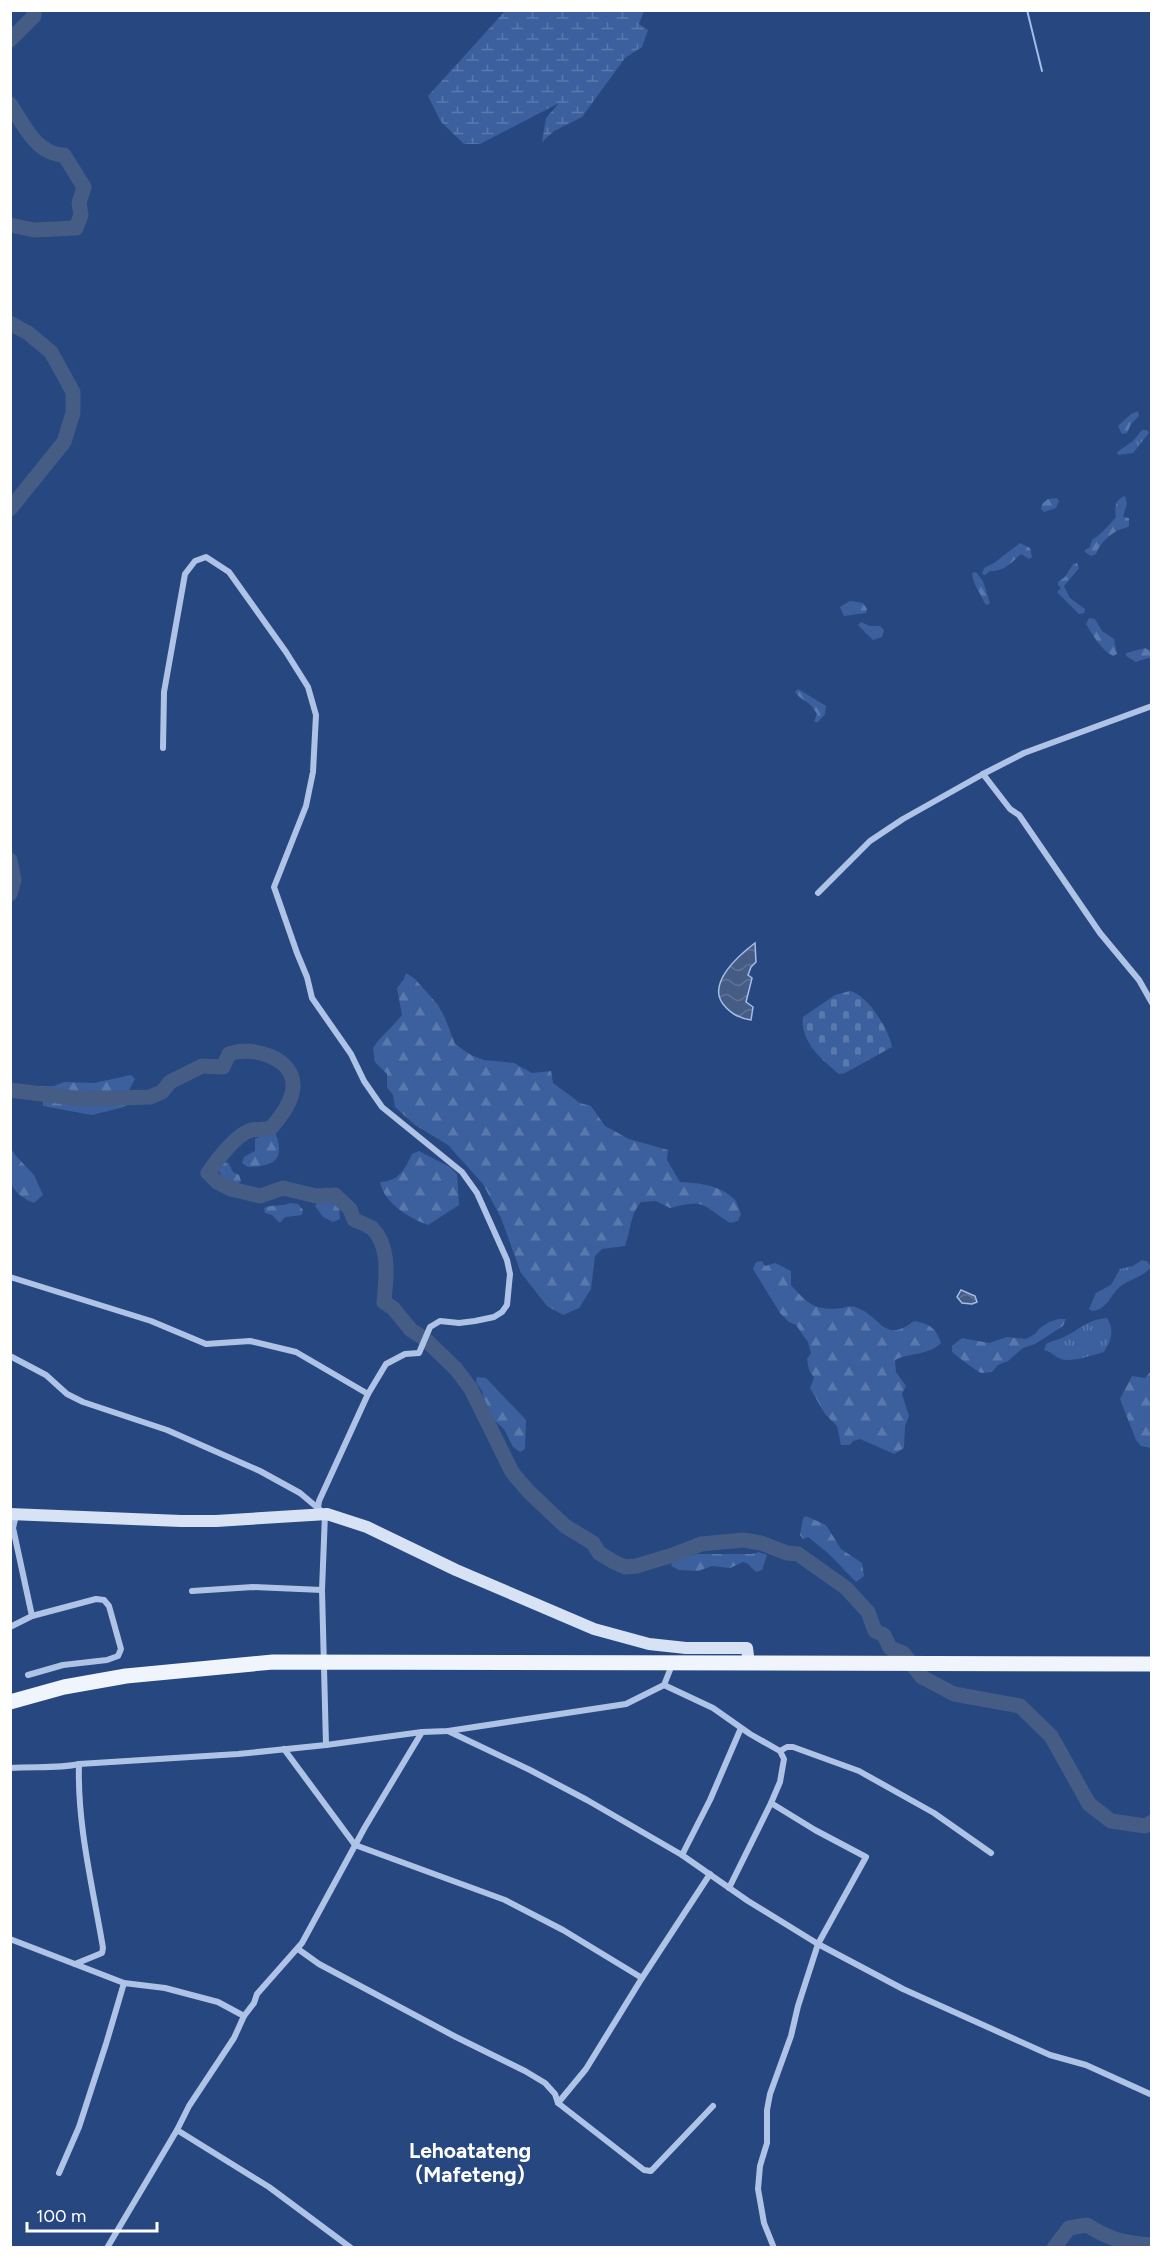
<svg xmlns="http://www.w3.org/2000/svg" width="1162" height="2258" font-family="Figtree,sans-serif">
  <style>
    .grass { fill: url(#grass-tufts) }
    .forest { fill: url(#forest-firs) }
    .wetland { fill: url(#wetland-marsh) }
    .cemetery { fill: url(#cemetery-stones) }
    .water { fill: url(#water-waves); stroke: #a3bde6; stroke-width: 1.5 }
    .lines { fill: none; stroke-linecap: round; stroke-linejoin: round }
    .stream { stroke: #a3bde6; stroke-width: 2 }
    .river { stroke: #455c85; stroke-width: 15 }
    .street { stroke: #afc3e6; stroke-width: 6 }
    .secondary { stroke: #d8e2f5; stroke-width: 12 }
    .primary { stroke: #eff4fd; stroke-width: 15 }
    .labels { text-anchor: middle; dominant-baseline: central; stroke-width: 6; stroke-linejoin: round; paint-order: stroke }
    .district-label { font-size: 21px; font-weight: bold; fill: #fff; stroke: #274780 }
  </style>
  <defs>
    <pattern id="grass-tufts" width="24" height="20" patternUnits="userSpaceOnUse" patternTransform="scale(1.5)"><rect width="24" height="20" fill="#3c609d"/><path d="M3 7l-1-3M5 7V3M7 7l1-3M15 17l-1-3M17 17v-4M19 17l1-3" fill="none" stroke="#5978ac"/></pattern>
    <pattern id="forest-firs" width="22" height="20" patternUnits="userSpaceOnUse" patternTransform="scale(1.5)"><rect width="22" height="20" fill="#3c609d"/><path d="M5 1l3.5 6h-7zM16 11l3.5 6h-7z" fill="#5978ac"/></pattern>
    <pattern id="wetland-marsh" width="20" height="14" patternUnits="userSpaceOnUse" patternTransform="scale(1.5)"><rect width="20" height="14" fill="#3c609d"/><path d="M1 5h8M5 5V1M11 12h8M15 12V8" fill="none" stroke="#5978ac"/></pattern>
    <pattern id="cemetery-stones" width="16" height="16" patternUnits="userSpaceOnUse" patternTransform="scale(1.5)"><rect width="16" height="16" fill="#3c609d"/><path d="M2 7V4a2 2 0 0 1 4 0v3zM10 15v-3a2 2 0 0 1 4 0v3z" fill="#5978ac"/></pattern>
    <pattern id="water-waves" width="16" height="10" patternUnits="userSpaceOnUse" patternTransform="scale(1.5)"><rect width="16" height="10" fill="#455c85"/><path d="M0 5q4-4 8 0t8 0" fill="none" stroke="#617497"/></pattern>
  </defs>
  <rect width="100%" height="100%" fill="#274780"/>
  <g class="grass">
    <polygon points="1142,430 1147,430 1149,433 1133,453 1118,455 1117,452 1133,441"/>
    <path d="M1142,1260L1147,1261L1151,1267C1144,1276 1131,1279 1121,1286C1110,1294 1108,1310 1092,1311L1089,1309L1096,1293L1111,1285L1120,1269L1133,1266Z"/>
    <path d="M1107,1318C1115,1330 1111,1341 1104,1352C1094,1355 1069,1363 1061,1359C1054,1356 1052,1352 1044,1350L1046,1344C1051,1341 1058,1340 1064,1337C1081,1329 1086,1320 1107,1318Z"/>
  </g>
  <g class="forest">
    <polygon points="1138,411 1139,416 1131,424 1127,433 1122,434 1118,426 1131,414"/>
    <path d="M1125,496L1127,504L1123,517L1129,518V526C1124,530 1120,528 1115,532C1107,537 1099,545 1096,554L1091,556L1085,552V550L1090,547L1092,540C1101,535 1110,524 1116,517C1114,509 1115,499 1125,496Z"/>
    <polygon points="1057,498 1059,501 1056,508 1044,512 1041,509 1042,504 1048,499"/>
    <path d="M1020,543L1030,548L1032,557L1029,559L1021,554C1012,562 1004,572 990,571L985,575L982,574L984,568L994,563Z"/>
    <polygon points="1077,563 1079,568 1064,586 1070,598 1085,609 1084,613 1079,614 1057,592 1061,588 1058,585 1058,582 1065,577 1073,564"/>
    <path d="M976,572L983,581L990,603L988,605L985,604C980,592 973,585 972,573Z"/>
    <polygon points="850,601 863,603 867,609 866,613 844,616 840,607"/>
    <path d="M1089,618L1095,619L1102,631L1114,639L1117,654L1113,656C1102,651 1092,634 1086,624Z"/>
    <polygon points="861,622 870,626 880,626 884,630 882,637 873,640 858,625"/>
    <polygon points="1145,648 1151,651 1151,657 1136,662 1126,656 1126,653"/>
    <path d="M798,689L826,706L825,714L818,722H814L817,714C809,699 802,702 795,692Z"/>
    <path d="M406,973L415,979L438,1005L445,1018L455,1044L471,1055L484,1060L514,1063L532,1073L551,1071L553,1083L580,1103L591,1106L605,1126L629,1139L668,1150L667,1160L680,1182C699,1183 721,1185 735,1200C738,1204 739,1210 741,1214L738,1221L730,1223C701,1205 707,1199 670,1208L656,1201L641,1202C630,1214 631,1230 625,1246L602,1249L595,1256L591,1289L579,1308L563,1315L547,1306L521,1273L501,1218L483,1184L448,1145L415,1125L395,1107L393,1095L387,1087V1074L375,1062L373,1048C382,1034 392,1028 402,1015L397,988L404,979Z"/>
    <polygon points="131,1075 135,1079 128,1092 130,1103 124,1107 92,1115 43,1106 43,1101 47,1099 49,1093 26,1089 27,1086 54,1086 64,1082 94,1083"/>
    <path d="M271,1132H275C286,1160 274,1166 248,1167L242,1163L244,1157L255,1151V1139Z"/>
    <path d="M10,1147L16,1156L34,1175L43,1195L34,1203C4,1191 10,1174 10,1147Z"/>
    <path d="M419,1151L450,1167L457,1174L459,1205L428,1225C409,1218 384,1203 380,1182C399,1181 404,1171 412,1154Z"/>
    <polygon points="228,1162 233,1172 239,1175 241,1181 237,1185 222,1177 217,1167 220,1163"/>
    <polygon points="325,1200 333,1200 339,1206 340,1219 333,1222 323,1217 315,1206 318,1202"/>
    <path d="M290,1203L298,1204L303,1210L302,1215L285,1217L280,1223L272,1215L265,1213L264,1208C272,1204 281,1207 290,1203Z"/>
    <path d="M762,1261L765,1266L775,1263L791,1271V1285C808,1304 814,1311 842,1308C846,1307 851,1305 855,1307C881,1315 883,1345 914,1321C930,1324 936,1328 941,1343C928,1356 910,1352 895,1360L896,1372L906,1386L902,1394L909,1416L905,1426L904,1448L894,1454L860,1439L853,1441L850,1445H841L837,1426L825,1414L810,1388L814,1378L809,1370L807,1359L811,1353L808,1342L796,1325L789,1322L780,1313L753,1269L756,1262Z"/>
    <path d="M1059,1319H1066L1063,1326L1035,1344L1023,1348L1008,1361L998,1365L992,1372L981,1373C970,1366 962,1360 952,1352V1346L962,1338L989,1343L1007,1337L1026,1339L1035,1334L1040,1328L1049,1322Z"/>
    <polygon points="1151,1371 1151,1448 1141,1446 1136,1440 1120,1399 1132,1376 1145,1378"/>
    <polygon points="477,1377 486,1378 526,1420 525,1449 520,1452 513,1447 504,1429 487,1414 482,1391 476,1382"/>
    <polygon points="806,1516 826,1525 841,1549 862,1563 864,1576 856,1582 829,1554 808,1537 803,1539 800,1535 803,1518"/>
    <polygon points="759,1552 767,1555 762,1570 756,1572 748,1564 743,1562 730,1568 712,1566 698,1571 679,1570 671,1566 673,1561 697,1554 752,1554"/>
  </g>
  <polygon class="wetland" points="505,11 644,11 639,24 648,30 642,47 625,58 582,117 554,131 542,142 546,118 559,103 480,144 464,144 441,122 428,96"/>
  <path class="cemetery" d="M850,991C868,995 889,1030 892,1047L845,1073L839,1074C822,1060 800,1042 803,1017L835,995Z"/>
  <g class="water">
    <path d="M755,943L756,962L751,967L748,975L752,978L746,1002L753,1007L751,1020C739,1018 731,1014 723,1004C707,983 739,955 755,943Z"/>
    <polygon points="961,1290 975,1296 977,1302 972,1304 962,1303 957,1297"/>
  </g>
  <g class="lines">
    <polyline class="stream" points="1027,10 1042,71"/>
    <g class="river">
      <polyline points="10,40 34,16 34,10"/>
      <path d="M10,104C24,125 36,154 64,155L84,187L79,203L81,215L76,228L34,230L10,225"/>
      <polyline points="10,323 28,333 51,352 73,392 73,413 64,442 10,509"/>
      <polyline points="10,860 14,880 10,894"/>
      <path d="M10,1090L82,1099L150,1097L162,1092L170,1082L202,1066L223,1067L229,1054C252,1045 295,1058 293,1087C292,1103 280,1117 271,1128C264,1130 258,1129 252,1130C237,1133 216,1161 208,1173L217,1182L231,1189L260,1196L283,1188L316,1196L335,1195L350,1209L354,1220C360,1222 367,1225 372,1228C391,1247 386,1278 384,1302L393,1308L411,1330L425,1339L456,1369L471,1389L512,1472L528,1491L565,1526L593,1543L599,1553L614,1562L625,1567L636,1566L673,1555L701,1544L743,1540L761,1543L787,1553L798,1554L846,1588L868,1612L875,1631L884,1635L890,1648L903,1653L922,1677L954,1694L1020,1706L1051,1736L1089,1804L1111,1821L1145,1826L1152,1822"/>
      <path d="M1054,2248L1069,2228L1087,2225C1110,2240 1125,2243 1152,2245"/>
    </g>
    <g class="street">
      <polyline points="163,748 164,692 185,574 195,561 206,557 229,572 286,652 308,687 316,715 313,772 306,806 274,887 297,953 307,977 312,998 351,1054 364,1081 382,1107 462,1172 477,1193 507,1260 510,1274 507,1305 502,1312 494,1317 475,1321 459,1323 440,1321 430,1327 419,1353 405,1354 386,1364 368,1394 319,1501 318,1508"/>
      <polyline points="983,774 1010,809 1019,815 1100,933 1139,980 1152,1003"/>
      <polyline points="818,893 870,841 903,819 983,774 1024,753 1152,706"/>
      <polyline points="10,1277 151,1321 206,1344 250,1341 296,1352 368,1394"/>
      <polyline points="10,1356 46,1375 67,1394 83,1402 167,1430 260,1471 300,1493 325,1514 322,1590 326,1745"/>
      <polyline points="16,1515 13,1528 32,1616"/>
      <polyline points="192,1591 253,1587 322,1590"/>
      <polyline points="10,1627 32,1616 96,1599 104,1600 109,1606 121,1649 118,1656 107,1660 63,1665 28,1675"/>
      <polyline points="664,1685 713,1708 750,1734 780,1751 784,1759 780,1782 771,1803 729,1888"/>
      <polyline points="448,1731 530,1770 587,1800 682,1855 748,1901 818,1944 903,1989 1050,2055 1086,2065 1150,2094"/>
      <polyline points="284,1749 355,1845 505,1900 563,1930 642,1978"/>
      <polyline points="780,1751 787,1747 793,1747 859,1771 934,1813 991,1853"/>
      <path d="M10,1768C33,1766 57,1769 79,1764L238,1754L326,1745L422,1732"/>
      <polyline points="771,1803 815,1830 866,1857 818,1944 798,2006 791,2036 770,2094 767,2110 767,2143 760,2166 758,2189 764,2223 774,2248"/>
      <polyline points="682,1855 710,1800 741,1728"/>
      <polyline points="10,1939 124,1983 165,1988 218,2002 244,2016"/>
      <polyline points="298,1949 319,1964 456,2037 525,2071 545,2083 555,2094 558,2103 644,2170 651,2171 713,2106"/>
      <path d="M75,1964L102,1953L103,1948C93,1888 77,1825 79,1764"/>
      <polyline points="558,2103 586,2069 642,1978 710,1874"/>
      <polyline points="59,2173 79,2127 106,2044 124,1983"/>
      <polyline points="107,2248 177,2130"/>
      <polyline points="351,2248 269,2187 177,2130 189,2106 234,2038 244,2016 254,2003 257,1994 302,1943 365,1827 422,1732 448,1731 626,1704 664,1685 672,1665"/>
    </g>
    <polyline class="secondary" points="10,1514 181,1521 216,1521 327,1514 367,1527 456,1570 594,1629 649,1644 686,1648 747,1648 749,1664"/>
    <polyline class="primary" points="10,1702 64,1687 126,1676 273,1662 1152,1664"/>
  </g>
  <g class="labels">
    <g class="district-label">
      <text x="470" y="2150">Lehoatateng<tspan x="470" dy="24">(Mafeteng)</tspan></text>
    </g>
  </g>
  <rect width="1162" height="2258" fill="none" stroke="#ffffff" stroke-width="24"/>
  <path d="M27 2222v9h130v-9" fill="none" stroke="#ffffff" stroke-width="3"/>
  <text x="36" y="2222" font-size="18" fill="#ffffff" stroke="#274780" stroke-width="4.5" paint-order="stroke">100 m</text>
</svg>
